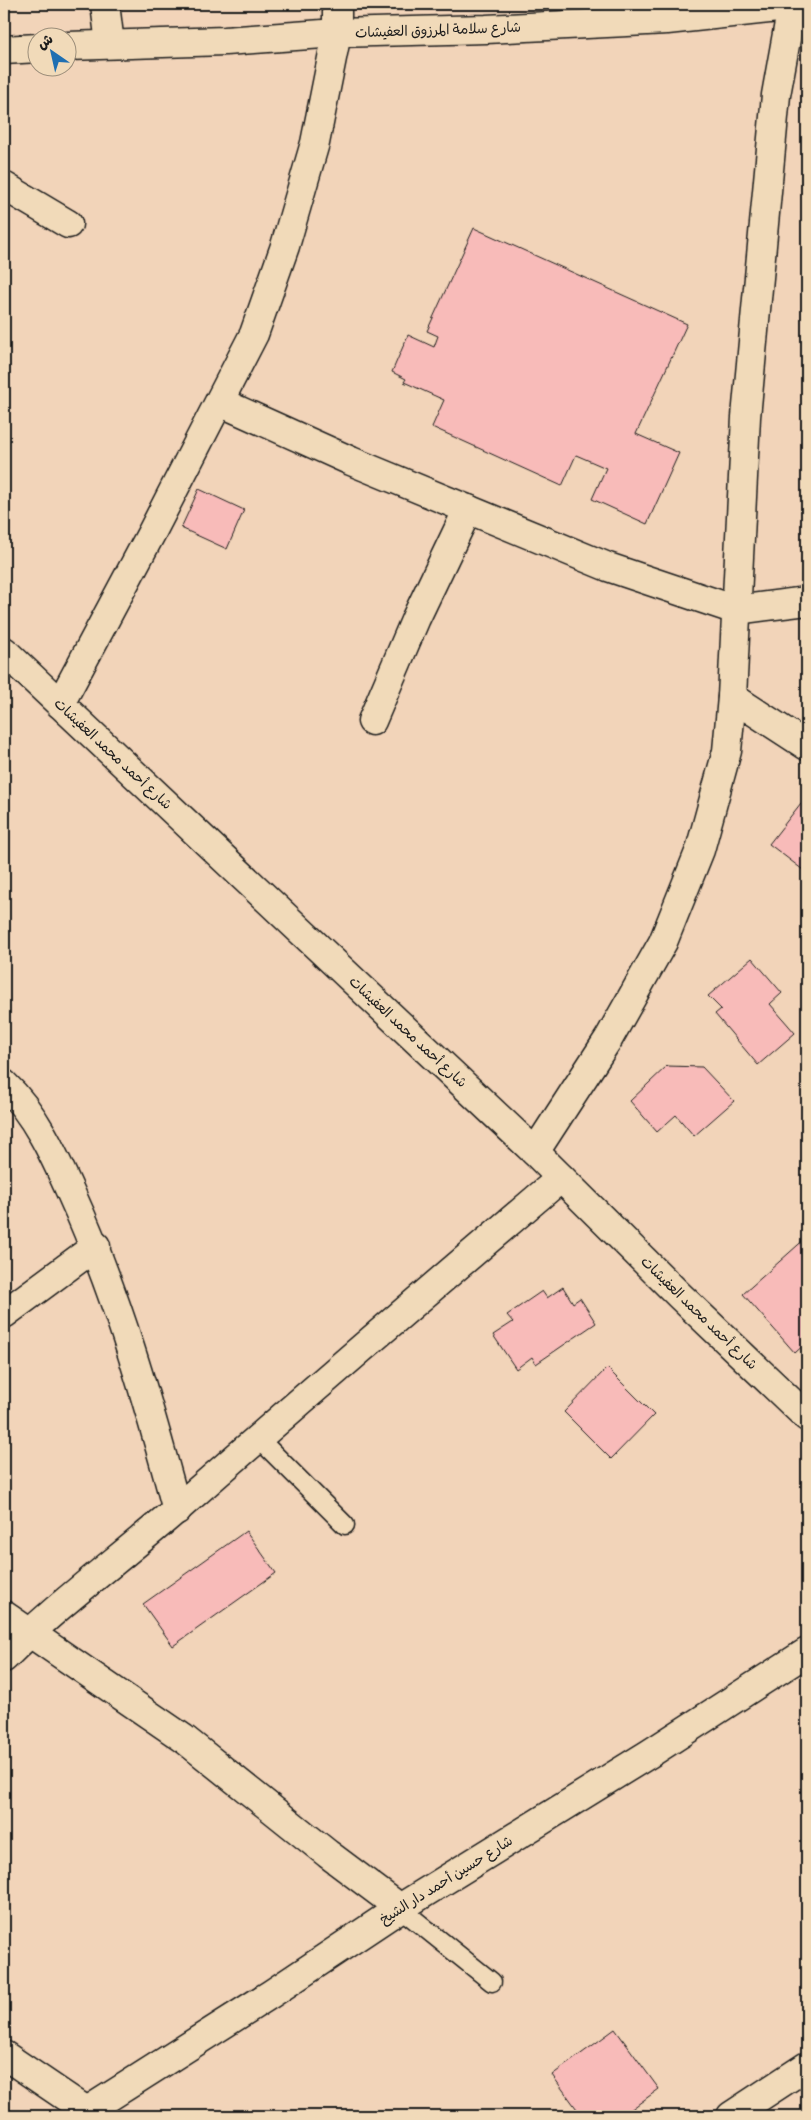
<svg xmlns="http://www.w3.org/2000/svg" width="811" height="2120" font-family="Pangolin,'Playpen Sans Arabic',sans-serif">
  <style>
    .building { fill: #f8bbb9; stroke: #1c1c1c }
    .lines { fill: none; stroke-linecap: round; stroke-linejoin: round }
    .lane-casing { stroke: #1c1c1c; stroke-width: 21 }
    .street-casing { stroke: #1c1c1c; stroke-width: 31 }
    .secondary-casing { stroke: #1c1c1c; stroke-width: 31 }
    .lane { stroke: #f1dab9; stroke-width: 18 }
    .street { stroke: #f1dab9; stroke-width: 28 }
    .secondary { stroke: #f1dab9; stroke-width: 28 }
    .labels { text-anchor: middle; dominant-baseline: central; stroke-width: 4; stroke-linejoin: round; paint-order: stroke }
    .street-label { font-size: 14px; fill: #1c1c1c; stroke: #f1dab9 }
  </style>
  <rect width="100%" height="100%" fill="#f2d4b9"/>
  <filter id="ink" filterUnits="userSpaceOnUse"><feTurbulence type="fractalNoise" baseFrequency=".02" numOctaves="2"/><feDisplacementMap in="SourceGraphic" scale="10" xChannelSelector="R" yChannelSelector="G"/><feConvolveMatrix kernelMatrix="1 2 1 2 8 2 1 2 1" color-interpolation-filters="sRGB"/></filter>
  <g filter="url(#ink)">
    <g class="building">
      <polygon points="474,228 687,324 636,434 679,453 647,524 592,499 606,468 576,455 562,486 432,427 444,400 404,382 406,379 392,372 408,335 434,347 438,336 427,331"/>
      <polygon points="199,489 244,510 227,549 181,528"/>
      <polygon points="801,803 807,807 807,873 769,844"/>
      <polygon points="752,958 782,993 770,1004 795,1033 758,1065 715,1014 721,1009 708,996"/>
      <polygon points="667,1066 702,1067 734,1101 694,1136 676,1115 657,1132 630,1101"/>
      <polygon points="807,1237 807,1342 795,1353 743,1294"/>
      <polygon points="563,1287 573,1303 580,1298 596,1323 536,1364 532,1357 516,1369 493,1335 513,1322 507,1315 542,1291 547,1298"/>
      <polygon points="607,1368 654,1415 611,1459 564,1412"/>
      <polygon points="246,1531 276,1573 173,1646 143,1604"/>
      <polygon points="615,2029 659,2089 622,2116 582,2116 552,2075"/>
    </g>
    <g class="lines">
      <g class="lane-casing">
        <g id="lane">
          <polyline points="258,1438 345,1525"/>
          <polyline points="400,1908 492,1982"/>
        </g>
      </g>
      <g class="street-casing">
        <g id="street">
          <polyline points="105,4 110,44"/>
          <polyline points="4,186 68,224"/>
          <polyline points="220,402 351,461 608,567 736,610 807,601"/>
          <polyline points="732,697 807,746"/>
          <polyline points="60,704 152,532 254,334 285,246 315,143 337,33 337,4"/>
          <polyline points="372,721 416,618 468,509"/>
          <path d="M4,1084C35,1113 54,1155 71,1193C117,1294 148,1402 177,1510"/>
          <polyline points="535,1152 609,1038 663,942 700,850 727,751 732,697 746,417 776,95 792,6"/>
          <polyline points="4,1314 96,1246"/>
          <polyline points="4,1615 183,1738 328,1854 400,1908"/>
          <path d="M4,1658C57,1604 120,1559 178,1508C305,1397 432,1287 561,1178"/>
          <polyline points="4,2055 94,2116"/>
          <polyline points="87,2111 271,1994 400,1908 649,1754 807,1652"/>
          <polyline points="731,2116 807,2066"/>
        </g>
      </g>
      <g class="secondary-casing">
        <g id="secondary">
          <polyline points="68,46 225,41 337,33 486,29 667,20 807,5"/>
          <polyline points="4,50 38,48"/>
          <polyline points="4,651 535,1152 680,1296 807,1417"/>
        </g>
      </g>
      <use href="#lane" class="lane"/>
      <use href="#street" class="street"/>
      <use href="#secondary" class="secondary"/>
    </g>
  </g>
  <g class="labels">
    <g class="street-label">
      <text transform="translate(438 30) rotate(-2)">شارع سلامة المرزوق العفيشات</text>
      <text transform="translate(113 754) rotate(43)">شارع أحمد محمد العفيشات</text>
      <text transform="translate(408 1032) rotate(43)">شارع أحمد محمد العفيشات</text>
      <text transform="translate(699 1313) rotate(44)">شارع أحمد محمد العفيشات</text>
      <text transform="translate(446 1880) rotate(-32)">شارع حسين أحمد دار الشيخ</text>
    </g>
  </g>
  <rect width="811" height="2120" fill="none" stroke="#f1dab9" stroke-width="20"/>
  <rect x="10" y="10" width="791" height="2100" fill="none" stroke="#1c1c1c" stroke-width="2" filter="url(#ink)"/>
  <g transform="translate(52 52) rotate(326)"><circle r="24" fill="#f1dab9" stroke="#9c8e7a"/>
  <path d="M0-4L9 19L0 12L-9 19Z" fill="#1f6fb2"/>
  <text y="-8" font-size="14" font-weight="bold" text-anchor="middle" fill="#1c1c1c">ش</text>
  </g>
</svg>
